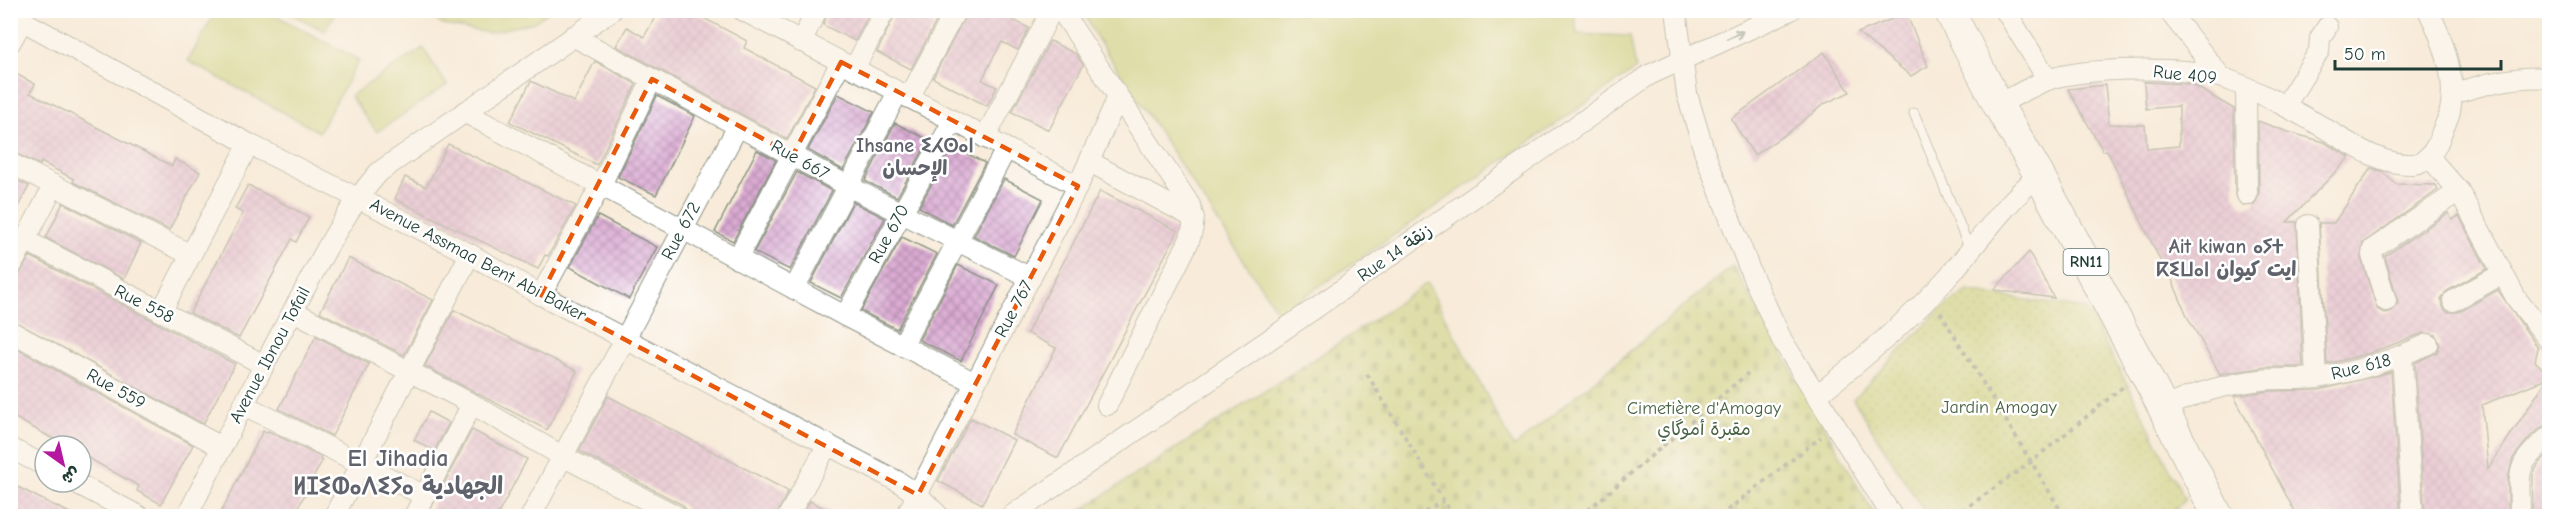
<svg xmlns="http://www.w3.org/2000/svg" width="2560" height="527" font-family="'Comic Neue','Playpen Sans Arabic','Noto Sans Tifinagh',sans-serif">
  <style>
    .cemetery { fill: url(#cemetery-stones); stroke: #708652; stroke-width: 1.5 }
    .garden { fill: url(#garden-dots); stroke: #708652; stroke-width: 1.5 }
    .pitch { fill: #c2cf71; stroke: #708652; stroke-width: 1.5 }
    .building { fill: url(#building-cross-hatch); fill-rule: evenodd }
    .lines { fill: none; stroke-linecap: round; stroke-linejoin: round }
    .lane-casing { stroke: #8c9486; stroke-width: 11 }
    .street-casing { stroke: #8c9486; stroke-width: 22 }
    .primary-casing { stroke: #8c9486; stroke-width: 32 }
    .path { stroke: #8c9486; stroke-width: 4; stroke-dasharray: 4.5 4.5; stroke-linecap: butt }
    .lane { stroke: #fff; stroke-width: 9 }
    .street { stroke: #fff; stroke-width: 20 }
    .primary { stroke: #fff; stroke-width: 30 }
    .oneway { stroke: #8f9e9a }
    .marked { fill: none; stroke: #e8590c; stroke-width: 4.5; stroke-dasharray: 12 8; stroke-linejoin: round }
    .labels { text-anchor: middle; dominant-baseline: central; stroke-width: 5; stroke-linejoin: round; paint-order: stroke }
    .shield { fill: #fff; stroke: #627771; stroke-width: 1.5 }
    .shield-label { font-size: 16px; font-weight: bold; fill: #1f3d34 }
    .street-label { font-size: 18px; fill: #1f3d34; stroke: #fff }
    .park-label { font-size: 18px; fill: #486243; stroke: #fff }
    .neighbourhood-label { font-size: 20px; font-weight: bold; fill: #61636c; stroke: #fff }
    .district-label { font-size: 24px; font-weight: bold; fill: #61636c; stroke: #fff }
  </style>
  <defs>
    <pattern id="cemetery-stones" width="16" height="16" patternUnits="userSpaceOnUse" patternTransform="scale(1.5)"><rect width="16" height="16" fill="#c2cf71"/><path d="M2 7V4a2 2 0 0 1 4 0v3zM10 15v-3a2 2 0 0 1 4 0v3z" fill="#9da95e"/></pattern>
    <pattern id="garden-dots" width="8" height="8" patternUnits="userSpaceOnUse" patternTransform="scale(1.5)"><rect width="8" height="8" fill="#c2cf71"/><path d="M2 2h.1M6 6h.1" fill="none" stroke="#9da95e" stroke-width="1.8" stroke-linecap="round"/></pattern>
    <pattern id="building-cross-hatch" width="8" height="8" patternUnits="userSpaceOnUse" patternTransform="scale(1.5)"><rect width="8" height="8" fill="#dbaad3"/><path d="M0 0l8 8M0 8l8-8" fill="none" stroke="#b18cac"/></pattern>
  </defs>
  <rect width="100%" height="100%" fill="#fff"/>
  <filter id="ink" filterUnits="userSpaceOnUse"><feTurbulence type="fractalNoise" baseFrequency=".0167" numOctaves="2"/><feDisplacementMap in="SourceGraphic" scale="12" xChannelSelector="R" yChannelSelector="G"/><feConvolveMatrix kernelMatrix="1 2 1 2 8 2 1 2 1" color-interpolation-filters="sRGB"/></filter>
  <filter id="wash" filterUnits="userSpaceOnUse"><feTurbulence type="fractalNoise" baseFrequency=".008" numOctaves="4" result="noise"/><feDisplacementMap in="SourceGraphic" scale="24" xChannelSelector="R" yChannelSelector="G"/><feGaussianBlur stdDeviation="1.35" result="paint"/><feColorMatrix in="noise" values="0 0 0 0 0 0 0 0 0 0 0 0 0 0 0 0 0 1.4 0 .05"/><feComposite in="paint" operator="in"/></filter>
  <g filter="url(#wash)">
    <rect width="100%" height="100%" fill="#f8ebd9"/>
    <polygon class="cemetery" points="1733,266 1875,516 1072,516 1336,345 1427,283 1514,447"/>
    <polygon class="garden" points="1968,291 2086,309 2131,391 2185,499 2169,516 1927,516 1853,399 1939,311"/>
    <g class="pitch">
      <polygon points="216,11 268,11 359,60 319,132 188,61"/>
      <polygon points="286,11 336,11 325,31"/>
      <polygon points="422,11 453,11 470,16 500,16 517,11 550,11 534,22 489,33 443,25"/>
      <polygon points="1083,11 1574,11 1577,34 1630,36 1636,69 1279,314 1095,35"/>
      <polygon points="423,48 447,85 377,132 350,96"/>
    </g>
    <g id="blocks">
      <g class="building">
        <polygon points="659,10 689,10 747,41 744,48 815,86 787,139 616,46 627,27 644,37"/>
        <polygon points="829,10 871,10 855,41 823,25"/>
        <polygon points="897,10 942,10 911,69 877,52"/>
        <polygon points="968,10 993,10 1029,28 1018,50 1002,42 994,56 982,80 997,87 987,106 933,78"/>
        <polygon points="1906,13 1928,66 1911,76 1858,33"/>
        <polygon points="1050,41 1076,54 1083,65 1049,130 1012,112"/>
        <polygon points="1824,52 1850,92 1824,104 1789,132 1754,155 1731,119"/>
        <polygon points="595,61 636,84 597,165 510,122 531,81 574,102"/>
        <polygon points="10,71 35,84 30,93 172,166 175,159 200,172 169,230 73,182 74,179 41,162 40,165 10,151"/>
        <polygon points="2144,82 2191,84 2234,109 2235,195 2242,206 2254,205 2259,195 2258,121 2288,132 2324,142 2350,157 2287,222 2297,222 2303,367 2267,367 2220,374 2188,318 2165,263 2162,264 2107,150 2103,151 2068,89 2105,85 2109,124 2145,125 2147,149 2179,146 2179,106 2146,109"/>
        <polygon points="838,94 874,112 843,170 808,150"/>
        <polygon points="657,96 695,116 656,195 618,177"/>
        <polygon points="895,123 929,140 897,197 865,181"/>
        <polygon points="448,144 576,206 548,256 545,255 538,269 395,199 405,177 426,187"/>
        <polygon points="953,146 985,163 952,225 919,207"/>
        <polygon points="757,150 776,160 733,241 715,232"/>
        <path d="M2371,168L2381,171L2396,184L2436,185L2438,190L2363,243L2361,258L2377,309L2384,313L2390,312L2398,303L2385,256L2448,213L2452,220L2459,216L2487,269L2447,291L2441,300L2443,307L2447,312H2458L2498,290L2538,348L2535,361L2550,376V424L2542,427L2530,437L2513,458L2508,479V516H2425L2415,363L2437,352L2440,345L2436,335L2424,333L2370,353L2327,364L2319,223H2334ZM2548,378L2488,469L2482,405Z"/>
        <polygon points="797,172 832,191 790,270 754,252"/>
        <polygon points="10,177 29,186 10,222"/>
        <polygon points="1004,179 1043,199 1014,256 974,236"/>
        <polygon points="248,185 309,217 296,242 292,239 239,338 190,313 243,213 235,209"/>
        <polygon points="1100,191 1178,231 1058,458 1012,435 1056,348 1027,333"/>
        <polygon points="853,202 885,218 841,298 811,283"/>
        <polygon points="63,203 141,243 124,279 46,238"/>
        <polygon points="598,216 657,247 629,299 570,267"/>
        <polygon points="902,237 937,254 897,329 861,311"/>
        <polygon points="2029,252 2054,298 1994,290"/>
        <polygon points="30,256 235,364 203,424 10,319 10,290"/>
        <polygon points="348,258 433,300 404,355 320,312"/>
        <polygon points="958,265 999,285 961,361 919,340"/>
        <polygon points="454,310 577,371 547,430 425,366"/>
        <polygon points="316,336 369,364 332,436 279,409"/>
        <polygon points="10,345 193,445 161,504 137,491 139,486 81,454 81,446 66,446 10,415"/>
        <polygon points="2391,372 2401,516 2297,516 2234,396 2269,391 2319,390"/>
        <polygon points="608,396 788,491 776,516 695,516 688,513 683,505 579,451"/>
        <polygon points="429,412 449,423 434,451 414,440"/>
        <polygon points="971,418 1014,440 982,504 938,481"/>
        <polygon points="472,430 527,459 497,516 427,516"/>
        <polygon points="263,431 267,433 268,431 321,457 320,460 322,461 309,486 294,516 219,516"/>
        <polygon points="2550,452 2550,516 2532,516 2533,474 2539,463"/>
        <polygon points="10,483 43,500 76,516 10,516"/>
        <polygon points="810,501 839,516 801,516"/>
      </g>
    </g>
  </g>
  <g filter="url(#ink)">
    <use href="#blocks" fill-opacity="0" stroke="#8c9486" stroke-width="1.5"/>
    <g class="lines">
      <g class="lane-casing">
        <polyline id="lane" points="1914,113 1970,250"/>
      </g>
      <g class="street-casing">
        <g id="street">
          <polyline points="742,10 1078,186"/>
          <path d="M1061,10L1190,205C1195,219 1194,227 1189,241L1107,405"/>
          <polyline points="1676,10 1687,94 1705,154 1751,273 1782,340 1892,516"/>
          <polyline points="2005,10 2048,80"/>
          <polyline points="2168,10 2222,78"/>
          <polyline points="10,14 249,144 470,254 541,295 899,482 918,495 939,516"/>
          <polyline points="573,36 848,186 1031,278"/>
          <polyline points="801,42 817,10"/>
          <polyline points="10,43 23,20"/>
          <polyline points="854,69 885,10"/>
          <polyline points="2246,88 2247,195"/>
          <path d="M2452,94C2485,84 2515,75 2550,78"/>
          <polyline points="909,98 956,10"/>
          <path d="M1998,105C2014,96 2030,87 2047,80C2081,67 2189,66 2223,78C2255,89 2285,106 2314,122C2343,138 2378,166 2413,164C2427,163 2436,149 2440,137C2443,128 2448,120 2450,111C2457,79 2443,39 2428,10"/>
          <polyline points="2285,106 2319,51 2320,38 2327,27"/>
          <polyline points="464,112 845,316 975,383"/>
          <polyline points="985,138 1052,10"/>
          <polyline points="2429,157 2459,191 2516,298 2550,342"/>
          <polyline points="1090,162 1194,218"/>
          <polyline points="10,163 191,255"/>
          <polyline points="2308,225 2316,378"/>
          <polyline points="25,240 264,365"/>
          <polyline points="737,259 841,62"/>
          <polyline points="10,269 54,185"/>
          <polyline points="794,289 898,92"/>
          <polyline points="541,295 601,185 652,79"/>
          <polyline points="2386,301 2372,255 2373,249 2459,191"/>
          <polyline points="2453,301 2502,274"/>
          <polyline points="293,311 472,404 562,456 677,516"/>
          <polyline points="161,312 249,144"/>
          <polyline points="845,316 953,121"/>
          <polyline points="10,331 221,447"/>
          <polyline points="902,346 1006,149"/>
          <polyline points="2402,356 2413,516"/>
          <path d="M1816,396C1862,360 1909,321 1948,277C1978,243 2004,204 2039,175"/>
          <polyline points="244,405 425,496"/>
          <path d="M2163,408C2194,393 2227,384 2261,380C2279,378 2298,380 2317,378C2355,372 2393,360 2428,344"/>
          <polyline points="10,448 45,466"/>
          <polyline points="74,482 139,516"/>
          <path d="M187,516C222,447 257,377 294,309C320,261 343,213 379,172L612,10"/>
          <polyline points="334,516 470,254"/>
          <polyline points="414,516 472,404"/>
          <polyline points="531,516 738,126"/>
          <polyline points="788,516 828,444"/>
          <polyline points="906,516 1078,186 1117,99"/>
          <polyline points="1011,516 1314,309 1649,75 1791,10"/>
          <path d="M2520,516C2520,472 2513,466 2550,436"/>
        </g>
      </g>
      <g class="primary-casing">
        <polyline id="primary" points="1949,10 1998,105 2039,175 2144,371 2218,516"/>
      </g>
      <g class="path">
        <polyline points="1940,312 2064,516"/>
        <polyline points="1367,374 1453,516"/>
        <polyline points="1417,516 1443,501"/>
        <polyline points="1581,516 1748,373"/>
        <polyline points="1720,516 1821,437"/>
        <polyline points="1955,516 2031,462 2124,386"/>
      </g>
      <use href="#lane" class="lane"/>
      <use href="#street" class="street"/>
      <use href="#primary" class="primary"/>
    </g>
    <defs><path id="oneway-shaft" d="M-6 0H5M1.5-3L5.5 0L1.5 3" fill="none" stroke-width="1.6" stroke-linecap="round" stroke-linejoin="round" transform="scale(1.5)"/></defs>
    <use class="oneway" href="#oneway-shaft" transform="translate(1735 35) rotate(-24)"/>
  </g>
  <path d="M0 0H2560V527H0ZM841,62L1078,186L918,495L541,295L652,79L793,155Z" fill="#f8ebd9" fill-opacity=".55" fill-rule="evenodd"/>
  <path class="marked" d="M841,62L1078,186L918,495L541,295L652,79L793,155Z"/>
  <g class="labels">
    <rect class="shield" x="2063.5" y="249" width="45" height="26" rx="4.5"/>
    <g class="shield-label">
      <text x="2086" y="262">RN11</text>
    </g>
    <g class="street-label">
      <text transform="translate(2185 75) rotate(6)">Rue 409</text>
      <text transform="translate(800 160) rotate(29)">Rue 667</text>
      <text transform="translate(681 231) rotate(-62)">Rue 672</text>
      <text transform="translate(889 234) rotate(-61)">Rue 670</text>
      <text transform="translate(1395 253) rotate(-35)">Rue 14 زنقة</text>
      <text transform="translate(478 260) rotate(28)">Avenue Assmaa Bent Abi Baker</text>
      <text transform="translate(144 304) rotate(27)">Rue 558</text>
      <text transform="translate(1014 309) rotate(-62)">Rue 767</text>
      <text transform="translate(270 355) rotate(-62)">Avenue Ibnou Tofail</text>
      <text transform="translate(2361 367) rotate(-14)">Rue 618</text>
      <text transform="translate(116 389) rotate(29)">Rue 559</text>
    </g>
    <g class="park-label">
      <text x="1999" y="407">Jardin Amogay</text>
      <text x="1704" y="408">Cimetière d'Amogay<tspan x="1704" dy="21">مقبرة أموگاي</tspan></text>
    </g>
    <g class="neighbourhood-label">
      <text x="915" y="145">Ihsane ⵉⵃⵙⴰⵏ<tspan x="915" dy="23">الإحسان</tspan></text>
      <text x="2226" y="246">Ait kiwan ⴰⵢⵜ<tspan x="2226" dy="23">ⴽⵉⵡⴰⵏ ايت كيوان</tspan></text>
    </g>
    <g class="district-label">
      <text x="398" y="458">El Jihadia<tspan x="398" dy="28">ⵍⵊⵉⵀⴰⴷⵉⵢⴰ الجهادية</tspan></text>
    </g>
  </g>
  <rect width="2560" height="527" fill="none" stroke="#fff" stroke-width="36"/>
  <g transform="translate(63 464) rotate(146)"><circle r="28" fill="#ffffff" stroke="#a5b1ae" stroke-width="1.5"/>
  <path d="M0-4.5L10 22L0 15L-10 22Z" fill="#b5179e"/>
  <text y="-9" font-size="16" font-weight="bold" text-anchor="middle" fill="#1f3d34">ش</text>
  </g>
  <path d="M2335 60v9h166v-9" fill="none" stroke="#1f3d34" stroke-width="3"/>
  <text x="2344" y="60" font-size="18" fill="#1f3d34" stroke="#ffffff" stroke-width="4.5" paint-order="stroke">50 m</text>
</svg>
